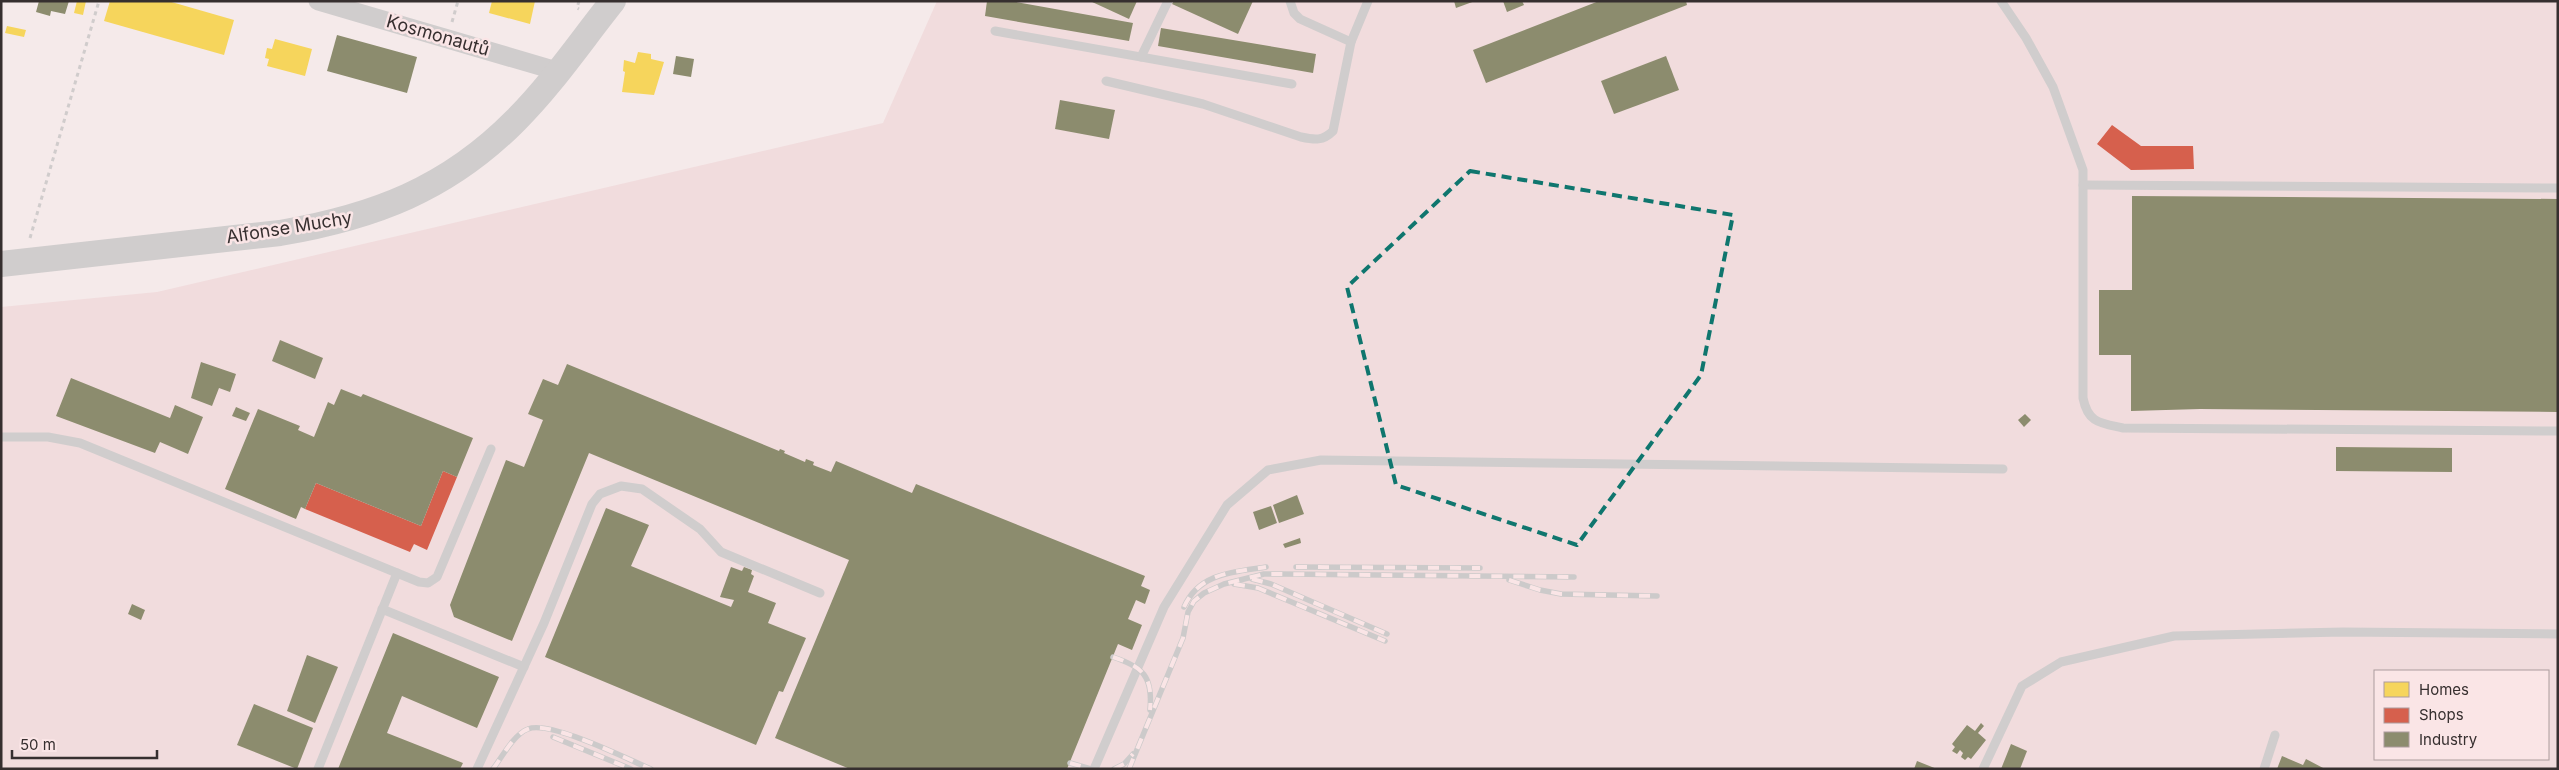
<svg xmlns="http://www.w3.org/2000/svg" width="2559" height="770" font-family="Inter,sans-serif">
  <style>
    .built { fill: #f1dcdd; fill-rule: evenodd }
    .homes { fill: #f6d55c }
    .shops { fill: #d6604d }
    .industry { fill: #8c8c6e }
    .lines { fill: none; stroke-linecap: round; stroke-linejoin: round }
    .path { stroke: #d0cccc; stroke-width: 3; stroke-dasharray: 4 4; stroke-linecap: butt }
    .service { stroke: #d0cdcd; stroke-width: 9 }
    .minor { stroke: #d0cdcd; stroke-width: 19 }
    .secondary { stroke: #d0cdcd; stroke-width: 26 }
    .rail-casing { stroke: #cccaca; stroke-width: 5.5 }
    .rail { stroke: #fae5e6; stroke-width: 4; stroke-dasharray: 11; stroke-linecap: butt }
    .marked { fill: none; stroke: #0f766e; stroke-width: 4; stroke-dasharray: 10 6; stroke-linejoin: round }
    .labels { text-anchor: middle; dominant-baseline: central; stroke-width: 5; stroke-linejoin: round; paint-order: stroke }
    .street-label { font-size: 18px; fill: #362f2f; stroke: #fae5e6 }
  </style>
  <rect width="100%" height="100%" fill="#f5eaea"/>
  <path class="built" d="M937,1H2558V769H1V307L157,292L883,123ZM2375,671H2548V759H2375Z"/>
  <g class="homes">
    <polygon points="77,1 86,1 83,15 74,13"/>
    <polygon points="110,1 168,1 234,20 224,55 104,21"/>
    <polygon points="492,1 535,1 530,24 489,13"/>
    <polygon points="7,26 26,30 24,37 5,33"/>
    <polygon points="275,39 312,49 305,76 267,66 269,59 265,58 267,48 272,49"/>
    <polygon points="638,52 651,54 651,59 664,62 654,95 622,92 625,72 623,71 624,60 635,63"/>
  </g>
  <g class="shops">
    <polygon points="2112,125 2141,146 2193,146 2194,169 2131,170 2097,144"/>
    <polygon points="443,471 457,477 427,550 414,544 410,552 305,509 316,483 421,526"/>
  </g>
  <g class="industry">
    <polygon points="39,1 69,1 65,14 51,11 50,16 36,12"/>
    <polygon points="987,1 1011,1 1133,23 1129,41 985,16"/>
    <polygon points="1090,1 1137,1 1129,19"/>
    <polygon points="1174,1 1253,1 1238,34 1172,4"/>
    <polygon points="1454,1 1475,1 1456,8"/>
    <polygon points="1503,1 1522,1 1524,5 1507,12"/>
    <polygon points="1599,1 1686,1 1687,5 1486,83 1473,50"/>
    <polygon points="1161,28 1316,54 1313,73 1158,46"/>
    <polygon points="337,35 417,57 407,93 327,71"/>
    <polygon points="676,56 694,59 691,77 673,74"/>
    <polygon points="1666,56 1679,90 1614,114 1601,81"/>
    <polygon points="1060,100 1115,110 1109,139 1055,129"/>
    <polygon points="2132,196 2558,199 2558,412 2200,409 2131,411 2131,355 2099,355 2099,290 2132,290"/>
    <polygon points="280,340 323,358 315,379 272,361"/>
    <polygon points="201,362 236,374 230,392 219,388 212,406 191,398"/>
    <polygon points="567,364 779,451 780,449 785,451 784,453 805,462 806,459 814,462 813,465 831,472 836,461 912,493 916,484 1145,576 1141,586 1150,590 1145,604 1136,600 1128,619 1142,625 1132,650 1118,644 1067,769 850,769 775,738 849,560 589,453 512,641 454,617 450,605 506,460 524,467 543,420 528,414 543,379 558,385"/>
    <polygon points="71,378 170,418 175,405 203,417 188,454 160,442 155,453 56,416"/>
    <polygon points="341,389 361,397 363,394 473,438 457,477 443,471 421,526 316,483 305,509 301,507 296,519 225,489 258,409 300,426 298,430 314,437 328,402 334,405"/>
    <polygon points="236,407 250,413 246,421 232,416"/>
    <polygon points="2025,414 2031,420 2024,427 2018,420"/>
    <polygon points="2336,447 2452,448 2452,472 2336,471"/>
    <polygon points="1297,495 1304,514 1279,523 1273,505"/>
    <polygon points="1271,506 1277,523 1259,530 1253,512"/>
    <polygon points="606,508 649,525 631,566 731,607 734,600 720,597 731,567 742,571 744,567 752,570 751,574 754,576 748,592 776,603 768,623 806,638 783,692 779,691 756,745 545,657"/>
    <polygon points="1300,538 1301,543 1285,548 1283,544"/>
    <polygon points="132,604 145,610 141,620 128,614"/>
    <polygon points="393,633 499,677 477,728 402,696 387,733 463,763 460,769 338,769"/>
    <polygon points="307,655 338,667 315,723 287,711"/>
    <polygon points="254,704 313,728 297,769 237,745"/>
    <polygon points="1981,723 1984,726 1978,733 1986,740 1971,759 1968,757 1965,760 1961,757 1963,753 1960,750 1957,754 1952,751 1955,747 1952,744 1967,725 1975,731"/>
    <polygon points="2011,744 2027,751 2020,769 2001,769"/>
    <polygon points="2282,756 2303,765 2306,759 2325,769 2277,769"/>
    <polygon points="1917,761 1937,769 1914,769"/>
  </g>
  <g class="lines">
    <g class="path">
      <polyline points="579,1 577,8 579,9"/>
      <polyline points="452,22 458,1"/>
      <polyline points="30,238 99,1"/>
    </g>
    <g class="service">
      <polyline points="1290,1 1294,13 1300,19 1351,42"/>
      <path d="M2001,1L2026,38L2053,87L2083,170V398C2088,423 2100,423 2123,428L2558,431"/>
      <polyline points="995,31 1292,84"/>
      <polyline points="1141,57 1168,1"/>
      <path d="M1106,81L1203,104L1301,137C1315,140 1323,141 1333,131L1351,42L1368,1"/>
      <polyline points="2083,185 2558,188"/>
      <polyline points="1,437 48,437 80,443 419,582 428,583 437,577 491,449"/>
      <polyline points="382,609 524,667"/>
      <polyline points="318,769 397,573"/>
      <polyline points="477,769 544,623 592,504 600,494 621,486 642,489 700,529 721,552 820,593"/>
      <polyline points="1094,769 1164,607 1227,505 1268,470 1321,460 2003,469"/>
      <polyline points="1983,769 2022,686 2061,662 2174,636 2343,632 2558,634"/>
      <polyline points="2264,769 2275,735"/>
    </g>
    <polyline class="minor" points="318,1 557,71"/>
    <path class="secondary" d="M1,264L280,233C374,217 448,189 516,120C552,84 581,41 613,1"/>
    <g class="rail-casing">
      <g id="rail">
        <polyline points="1296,567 1480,568"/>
        <polyline points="1252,579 1271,584 1387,634"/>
        <polyline points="1509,580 1540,590 1561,594 1657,596"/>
        <polyline points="1234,584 1258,588 1385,641"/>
        <path d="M1184,607C1199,573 1233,572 1266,567"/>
        <path d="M1113,657C1143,667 1153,676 1150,710"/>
        <polyline points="553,737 631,769"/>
        <polyline points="1070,763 1091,769"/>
        <path d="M493,769C502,757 514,734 528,729C550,720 627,759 651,769"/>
        <polyline points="1114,769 1124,764 1133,754"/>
        <polyline points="1129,769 1183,638 1188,612 1194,601 1204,593 1224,584 1264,574 1281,574 1574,577"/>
      </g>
    </g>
    <use href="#rail" class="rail"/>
  </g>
  <path class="marked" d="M1470,171L1733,215L1701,375L1577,545L1396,485L1347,287Z"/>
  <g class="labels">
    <g class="street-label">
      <text transform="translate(438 35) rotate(16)">Kosmonautů</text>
      <text transform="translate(289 227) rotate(-9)">Alfonse Muchy</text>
    </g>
  </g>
  <rect width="2559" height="770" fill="none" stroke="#362f2f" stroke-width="5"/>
  <rect x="2374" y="670" width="175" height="90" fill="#fae5e6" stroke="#ac9c9d"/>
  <rect x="2384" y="682" width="25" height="15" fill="#f6d55c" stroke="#ac9c9d"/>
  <text x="2419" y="695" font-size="15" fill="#362f2f">Homes</text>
  <rect x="2384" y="708" width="25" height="15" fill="#d6604d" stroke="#ac9c9d"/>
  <text x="2419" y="720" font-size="15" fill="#362f2f">Shops</text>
  <rect x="2384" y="732" width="25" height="15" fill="#8c8c6e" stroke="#ac9c9d"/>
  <text x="2419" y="745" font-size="15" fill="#362f2f">Industry</text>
  <path d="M12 750v8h145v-8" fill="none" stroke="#362f2f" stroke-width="2.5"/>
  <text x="20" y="750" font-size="15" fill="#362f2f" stroke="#fae5e6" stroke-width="4" paint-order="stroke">50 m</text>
</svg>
